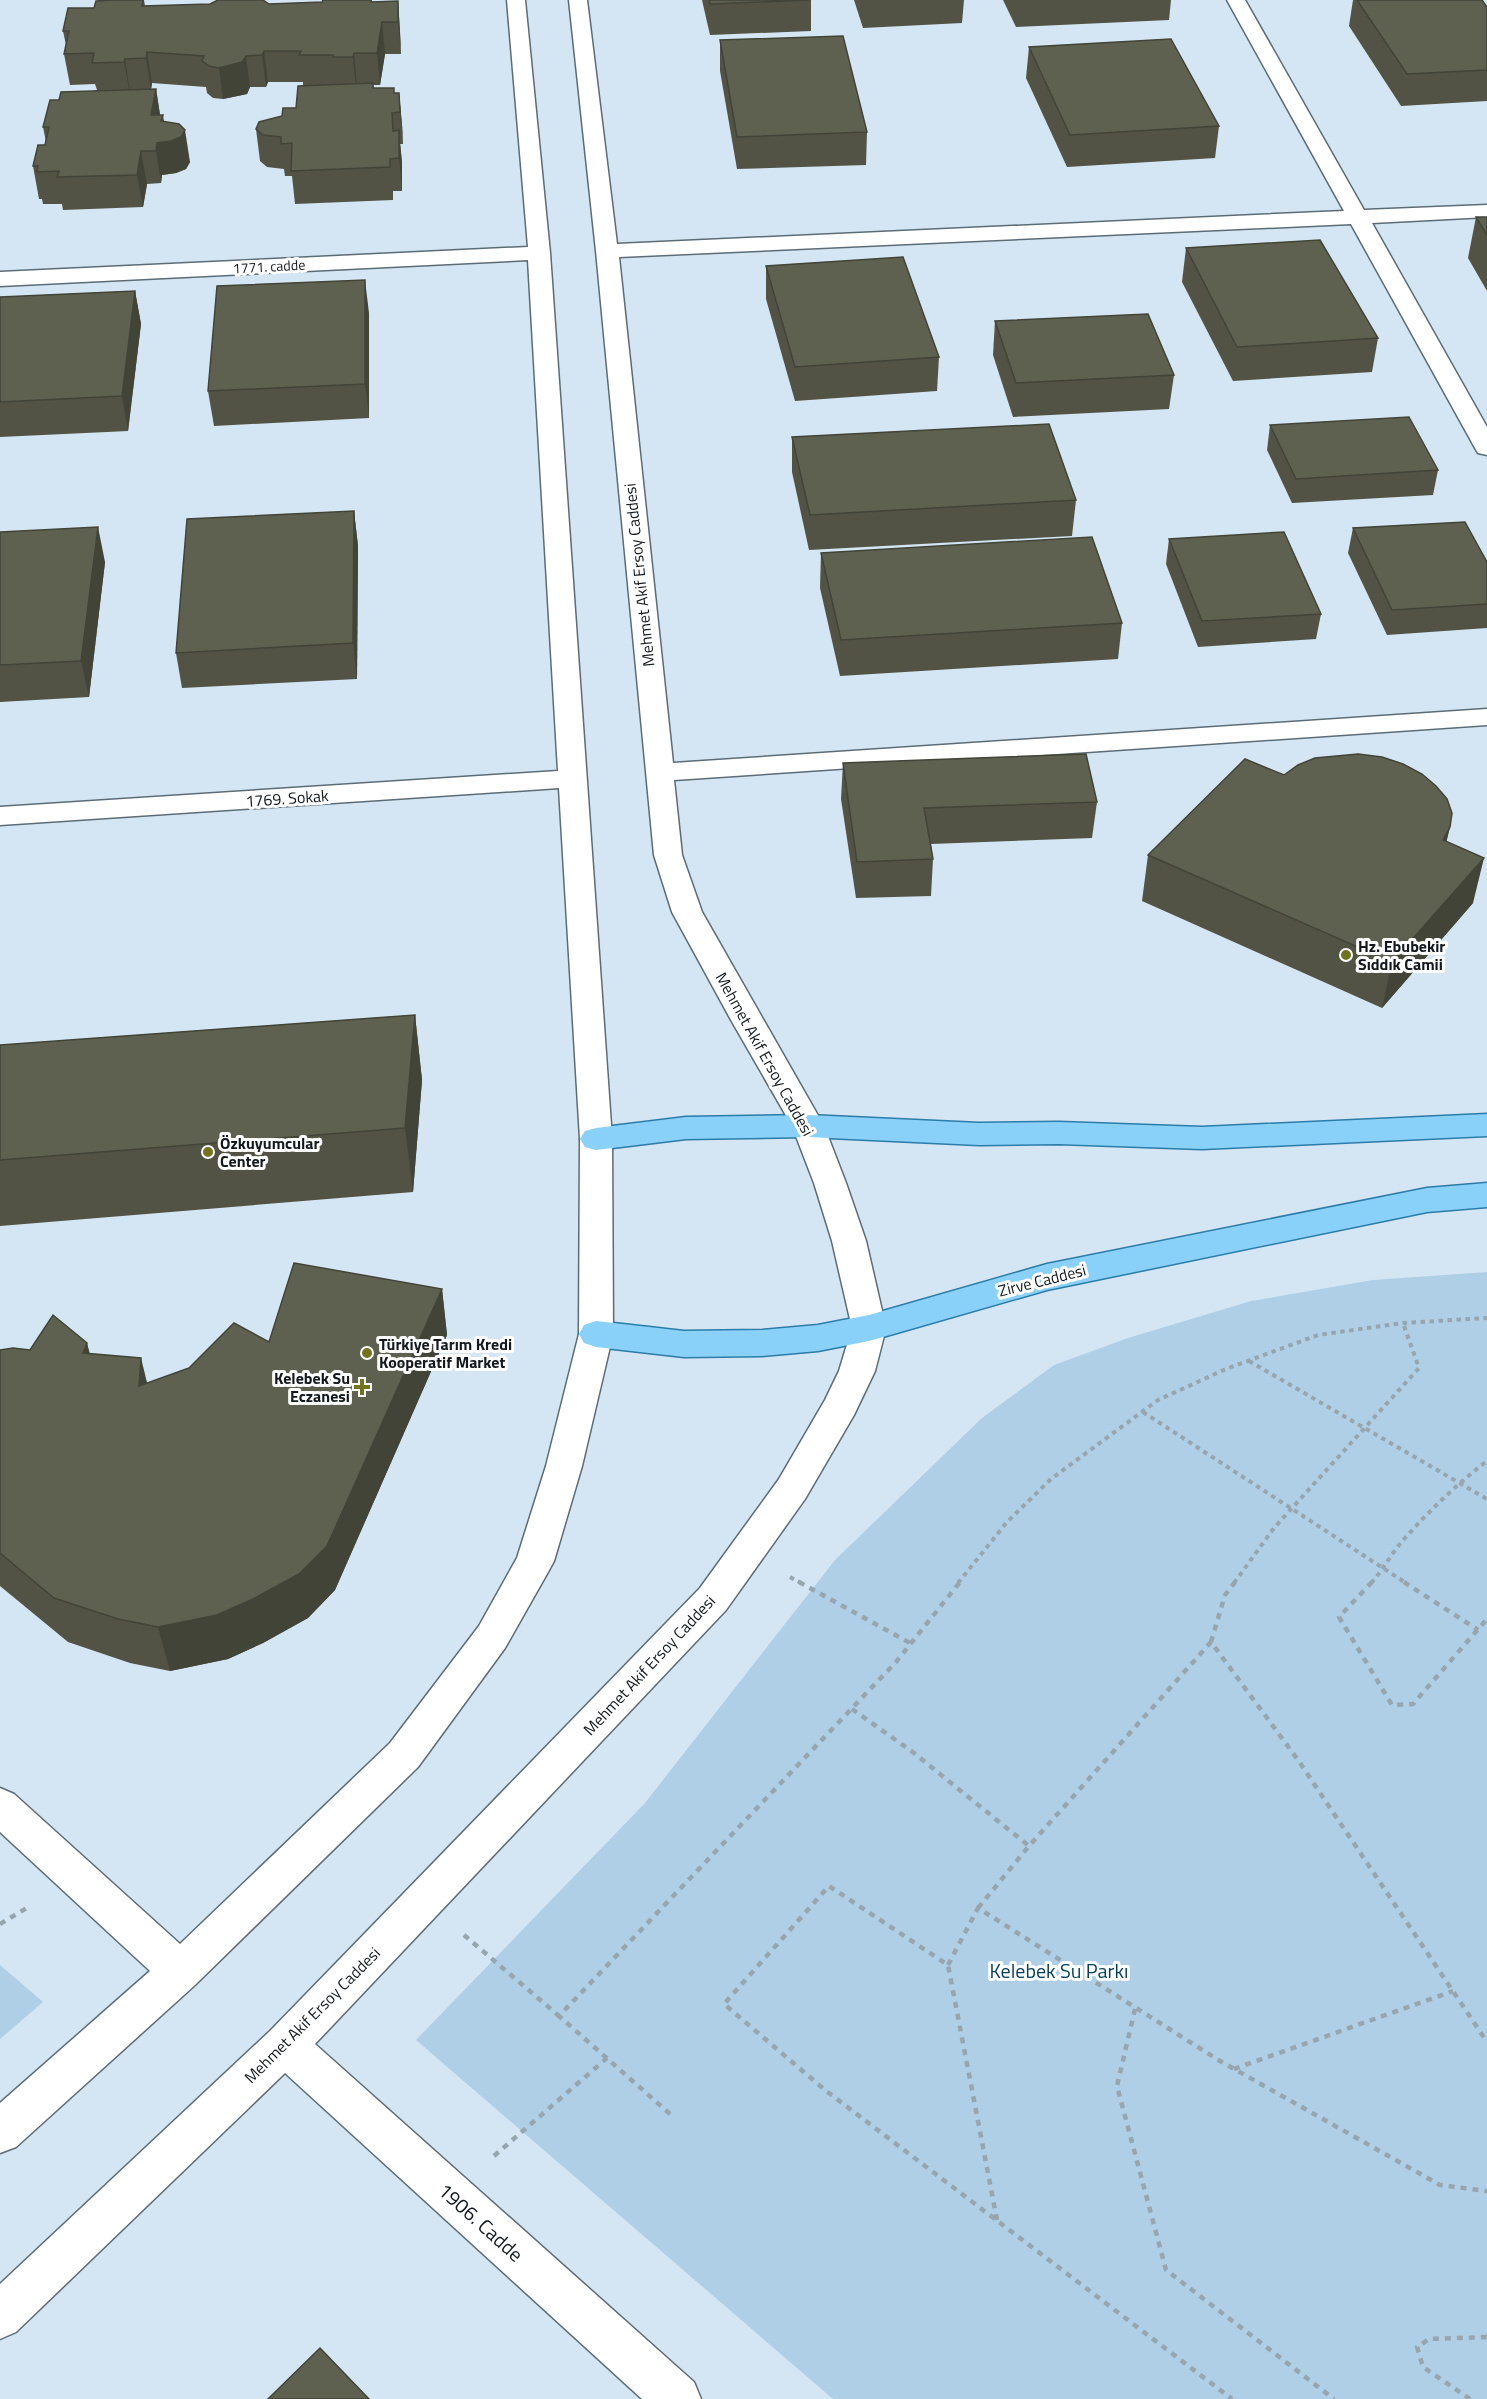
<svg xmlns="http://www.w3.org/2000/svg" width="1487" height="2399" font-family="'Titillium Web',sans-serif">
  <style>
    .green { fill: #afcfe6 }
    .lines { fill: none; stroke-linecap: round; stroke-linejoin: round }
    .minor-casing { stroke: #5c6c77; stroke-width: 3 }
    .major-casing { stroke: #2c7ca9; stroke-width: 3 }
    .path-far1 { stroke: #97a5af; stroke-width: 4; stroke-dasharray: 4.5 4.5; stroke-linecap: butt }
    .path { stroke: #97a5af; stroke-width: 4.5; stroke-dasharray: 6 6; stroke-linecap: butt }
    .minor { fill: #fff; fill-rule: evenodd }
    .major { fill: #89d1f8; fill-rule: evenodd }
    .wall { fill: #525345 }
    .shaded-wall { fill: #424438 }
    .building { fill: #5f6150; stroke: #424438; stroke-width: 1.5 }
    .poi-dot { fill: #70741c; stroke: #fff; stroke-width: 2 }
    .labels { text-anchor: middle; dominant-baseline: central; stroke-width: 6; stroke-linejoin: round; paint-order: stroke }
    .far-street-label { font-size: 14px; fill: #12181d; stroke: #fff }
    .street-label { font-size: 16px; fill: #12181d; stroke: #fff }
    .poi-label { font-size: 16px; font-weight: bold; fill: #12181d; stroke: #fff; text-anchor: start }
    .near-park-label { font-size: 20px; fill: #003e5c; stroke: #fff }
    .near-street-label { font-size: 20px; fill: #12181d; stroke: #fff }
  </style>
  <rect width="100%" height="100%" fill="#d4e6f3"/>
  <g class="green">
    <polygon points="1487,1272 1487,2399 833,2399 416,2040 645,1803 835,1560 982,1418 1054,1365 1128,1338 1251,1301 1373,1280"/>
    <polygon points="0,1965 43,2002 0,2039"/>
  </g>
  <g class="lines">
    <g class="minor-casing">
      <g id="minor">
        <polygon points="507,0 525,0 550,253 612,1139 613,1334 582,1466 554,1561 548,1572 505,1648 418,1767 195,1985 16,2147 0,2153 0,2103 150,1971 0,1832 0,1788 14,1794 180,1944 390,1743 479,1626 517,1558 546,1466 579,1334 580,1139 559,788 0,825 0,807 558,771 528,260 0,286 0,272 528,247"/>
        <polygon points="569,0 587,0 617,244 1344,211 1227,0 1245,0 1364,210 1487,205 1487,217 1372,223 1487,427 1487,455 1478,453 1475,448 1351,224 619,257 673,763 1487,709 1487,725 674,780 682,855 702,912 824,1126 846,1183 866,1241 886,1328 875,1371 854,1415 805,1499 726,1610 315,2044 694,2382 701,2399 642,2399 285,2073 16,2332 0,2339 0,2284 270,2031 700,1588 779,1479 825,1400 839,1371 852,1328 832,1241 814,1183 792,1126 731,1020 672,912 654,855 596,251"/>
      </g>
    </g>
    <g class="major-casing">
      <g id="major">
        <polygon points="1487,1114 1487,1136 1202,1149 1059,1144 979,1145 808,1137 686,1139 596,1150 585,1147 580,1139 585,1131 596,1128 686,1117 808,1115 979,1123 1059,1122 1202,1127"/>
        <polygon points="1487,1183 1487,1207 1427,1212 1047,1290 869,1341 818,1351 762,1356 684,1357 596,1347 584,1343 579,1334 584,1325 596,1321 684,1331 762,1330 818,1325 869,1315 1047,1264 1427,1188"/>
      </g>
    </g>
    <g class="path-far1">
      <polyline points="1249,1361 1487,1499"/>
      <polyline points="1143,1412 1406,1583"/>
      <polyline points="790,1577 801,1583"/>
      <polyline points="958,1583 1007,1522 1051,1479 1158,1400 1226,1369 1318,1335 1403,1323 1487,1318"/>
      <polyline points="1234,1583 1274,1528 1419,1368 1403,1323"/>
      <path d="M1371,1583C1384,1569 1392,1552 1405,1538C1430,1510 1457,1484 1487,1461"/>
    </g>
    <g class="path">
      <polyline points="799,1582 910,1643"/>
      <polyline points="1372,1582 1339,1617 1392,1705 1413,1704 1487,1619"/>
      <polyline points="1404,1582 1478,1630"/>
      <polyline points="1211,1642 1225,1595 1235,1582"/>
      <polyline points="852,1709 914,1753 1029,1846"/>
      <polyline points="978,1908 1029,1846 1211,1642 1298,1760 1487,2042"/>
      <polyline points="0,1924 30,1906"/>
      <polyline points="464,1935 559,2016"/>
      <polyline points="948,1965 978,1908 1220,2061 1440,2185 1487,2191"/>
      <polyline points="1135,2009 1117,2086 1166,2270 1334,2399"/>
      <polyline points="1234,2069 1453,1991"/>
      <polyline points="670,2114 559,2016 896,1662 960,1582"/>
      <polyline points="494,2156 607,2058"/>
      <polyline points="997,2220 948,1965 829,1886 724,2004 825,2090 1232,2399"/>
      <polyline points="1470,2399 1423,2367 1417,2347 1429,2339 1487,2337"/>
    </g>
    <use href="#minor" class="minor"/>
    <use href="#major" class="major"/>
  </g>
  <g class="wall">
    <polygon points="144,0 145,6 269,4 322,2 323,0 372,0 372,2 398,1 400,32 401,54 385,54 380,85 373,85 374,88 394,93 399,93 402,125 403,144 400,144 402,163 402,191 393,191 393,200 295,204 292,176 285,176 284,169 267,167 260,161 256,129 282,116 296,108 303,86 303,82 268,82 266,87 250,87 247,94 223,99 213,98 207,93 206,87 152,83 151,89 156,89 160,115 190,162 186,169 176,173 162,175 161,183 147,184 143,207 63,210 62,204 43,204 42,199 39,199 33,166 45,145 46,142 43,127 59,100 97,90 95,84 70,85 64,54 66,45 63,31"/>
    <polygon points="702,0 811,0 811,31 710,35"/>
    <polygon points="854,0 964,0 962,23 863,28"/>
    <polygon points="1003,0 1171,0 1169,20 1016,27"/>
    <polygon points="1353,0 1482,0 1487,7 1487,101 1401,106 1349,26"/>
    <polygon points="720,40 867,132 866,165 737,169 720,71"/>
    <polygon points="1029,47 1219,126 1215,158 1067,167 1026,78"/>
    <polygon points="1476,217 1487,217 1487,291 1468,258"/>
    <polygon points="1186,248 1378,338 1372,372 1233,381 1182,282"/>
    <polygon points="766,266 939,357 937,391 795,401 766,299"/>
    <polygon points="135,291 141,324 128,431 0,437 0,297"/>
    <polygon points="369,313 369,418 214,426 208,391"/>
    <polygon points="995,321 1174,375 1169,409 1013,417 993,355"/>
    <polygon points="1270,425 1438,470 1433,495 1292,503 1267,450"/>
    <polygon points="792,437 1076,500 1072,536 809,550 792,472"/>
    <polygon points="354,511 358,546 357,679 182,688 176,653"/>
    <polygon points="1353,528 1487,562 1487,628 1387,635 1348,553"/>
    <polygon points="0,532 105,562 89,697 0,702"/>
    <polygon points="1169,539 1321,614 1316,639 1198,647 1166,564"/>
    <polygon points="821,553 1122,623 1118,659 840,676 820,588"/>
    <polygon points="843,763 1097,802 1092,838 931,844 933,859 931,896 856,898 841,799"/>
    <polygon points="1284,775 1450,827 1446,842 1473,903 1382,1008 1142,901 1148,855"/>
    <polygon points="415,1015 422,1080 413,1192 0,1226 0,1045"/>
    <polygon points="442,1289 447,1335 335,1590 308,1618 263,1643 228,1659 170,1671 130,1663 68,1642 0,1586 0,1350 30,1350 87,1343 89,1353 147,1383 269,1342"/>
  </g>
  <g class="shaded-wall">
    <polygon points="398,1 400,32 401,54 398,22"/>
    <polygon points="382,22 385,54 380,85 377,53"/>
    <polygon points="264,51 268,82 266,87 262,55"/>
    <polygon points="147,52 152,83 151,90 146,58"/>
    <polygon points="354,53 357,85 356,88 353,57"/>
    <polygon points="246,56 250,87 247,94 223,99 219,68"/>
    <polygon points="125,59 130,91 130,94 124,62"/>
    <polygon points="156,89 161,121 151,115"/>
    <polygon points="399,93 402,125 403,144 400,112"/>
    <polygon points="163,115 167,141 185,130 190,162 186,169 176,173 162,175 161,183 156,151"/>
    <polygon points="399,130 402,163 402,191 399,158"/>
    <polygon points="141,151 147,184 143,207 137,175"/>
    <polygon points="365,280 369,313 369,418 365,384"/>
    <polygon points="135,291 141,324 128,431 122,396"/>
    <polygon points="354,511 358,546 357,679 353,643"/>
    <polygon points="98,527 105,562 89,697 81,661"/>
    <polygon points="1450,827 1439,873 1443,840"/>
    <polygon points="1484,858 1473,903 1382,1008 1392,962"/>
    <polygon points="415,1015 422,1080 413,1192 405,1128"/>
    <polygon points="442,1289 447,1335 335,1590 308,1618 263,1643 228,1659 170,1671 158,1627"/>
    <polygon points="87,1343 99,1388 83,1353"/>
    <polygon points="141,1358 152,1403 139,1386"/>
  </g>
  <g class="building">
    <polygon points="112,0 143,0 142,6 210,4 218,0 263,0 269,4 322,2 323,0 371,0 371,2 398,1 398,22 382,22 377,53 354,53 353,57 333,57 333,55 299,55 301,51 264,51 262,55 246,56 242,62 219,68 209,66 202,61 204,56 147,52 146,58 125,59 124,62 92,63 94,53 64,54 69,31 63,31 68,8 94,8 96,1"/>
    <polygon points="709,0 809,0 710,4"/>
    <polygon points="1357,0 1482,0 1487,7 1487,70 1407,74"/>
    <polygon points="843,36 867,132 737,137 720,40"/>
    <polygon points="1171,39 1219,126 1070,135 1029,47"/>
    <polygon points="373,83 373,88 394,88 394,93 399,93 400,112 392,113 393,131 399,130 399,158 390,159 390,167 291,171 292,143 281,144 281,137 263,135 256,129 259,122 282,116 283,108 296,108 298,86"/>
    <polygon points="156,89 151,115 163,115 161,121 179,124 185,130 181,137 171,141 157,143 156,151 141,151 137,175 57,177 59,171 37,172 38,166 33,166 38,145 45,145 49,127 43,127 50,100 59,100 61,92"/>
    <polygon points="1476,217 1487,217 1487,235"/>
    <polygon points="1320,240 1378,338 1237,347 1186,248"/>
    <polygon points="903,257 939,357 795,367 766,266"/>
    <polygon points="365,280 365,384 208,391 217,286"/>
    <polygon points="135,291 122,396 0,402 0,297"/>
    <polygon points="1148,314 1174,375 1016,383 995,321"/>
    <polygon points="1409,417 1438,470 1296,479 1270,425"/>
    <polygon points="1049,424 1076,500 810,515 792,437"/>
    <polygon points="354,511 353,643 176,653 187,519"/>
    <polygon points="1465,522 1487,562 1487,604 1392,610 1353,528"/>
    <polygon points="98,527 81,661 0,665 0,532"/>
    <polygon points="1284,532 1321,614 1202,621 1169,539"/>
    <polygon points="1092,537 1122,623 841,640 821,553"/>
    <polygon points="1086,754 1097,802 924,808 933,859 857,862 843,763"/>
    <polygon points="1358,754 1382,757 1403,764 1422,774 1436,786 1447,799 1452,813 1450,827 1443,840 1484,858 1392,962 1148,855 1245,759 1284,775 1298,765 1315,758"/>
    <polygon points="415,1015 405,1128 0,1160 0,1045"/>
    <polygon points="294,1263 442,1289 327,1546 299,1574 253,1599 217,1615 158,1627 118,1619 54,1598 0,1553 0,1350 13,1348 30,1350 53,1315 87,1343 83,1353 141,1358 139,1386 189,1368 234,1323 269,1342"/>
    <polygon points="320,2348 369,2399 268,2399"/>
  </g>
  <g class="poi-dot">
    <circle cx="1346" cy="955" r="6"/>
    <circle cx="208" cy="1152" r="6"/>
    <circle cx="367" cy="1353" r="6"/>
    <path d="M359 1378h6v6h6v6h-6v6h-6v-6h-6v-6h6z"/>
  </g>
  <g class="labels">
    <g class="far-street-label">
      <text transform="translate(269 266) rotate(-3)">1771. cadde</text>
    </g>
    <g class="street-label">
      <text transform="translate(639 575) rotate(-96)">Mehmet Akif Ersoy Caddesi</text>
      <text transform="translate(287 798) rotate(-4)">1769. Sokak</text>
      <text transform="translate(765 1054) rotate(61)">Mehmet Akif Ersoy Caddesi</text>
      <text transform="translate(1042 1280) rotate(-14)">Zirve Caddesi</text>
      <text transform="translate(649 1665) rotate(-47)">Mehmet Akif Ersoy Caddesi</text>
      <text transform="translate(312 2015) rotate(-45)">Mehmet Akif Ersoy Caddesi</text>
    </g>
    <g class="poi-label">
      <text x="1358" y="946">Hz. Ebubekir<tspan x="1358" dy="18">Sıddık Camii</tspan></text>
      <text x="220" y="1143">Özkuyumcular<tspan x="220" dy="18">Center</tspan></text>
      <text x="379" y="1344">Türkiye Tarım Kredi<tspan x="379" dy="18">Kooperatif Market</tspan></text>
      <text x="350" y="1378" text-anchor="end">Kelebek Su<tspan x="350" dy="18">Eczanesi</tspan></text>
    </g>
    <g class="near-park-label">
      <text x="1059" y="1970">Kelebek Su Parkı</text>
    </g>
    <g class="near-street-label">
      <text transform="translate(481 2222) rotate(42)">1906. Cadde</text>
    </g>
  </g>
</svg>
